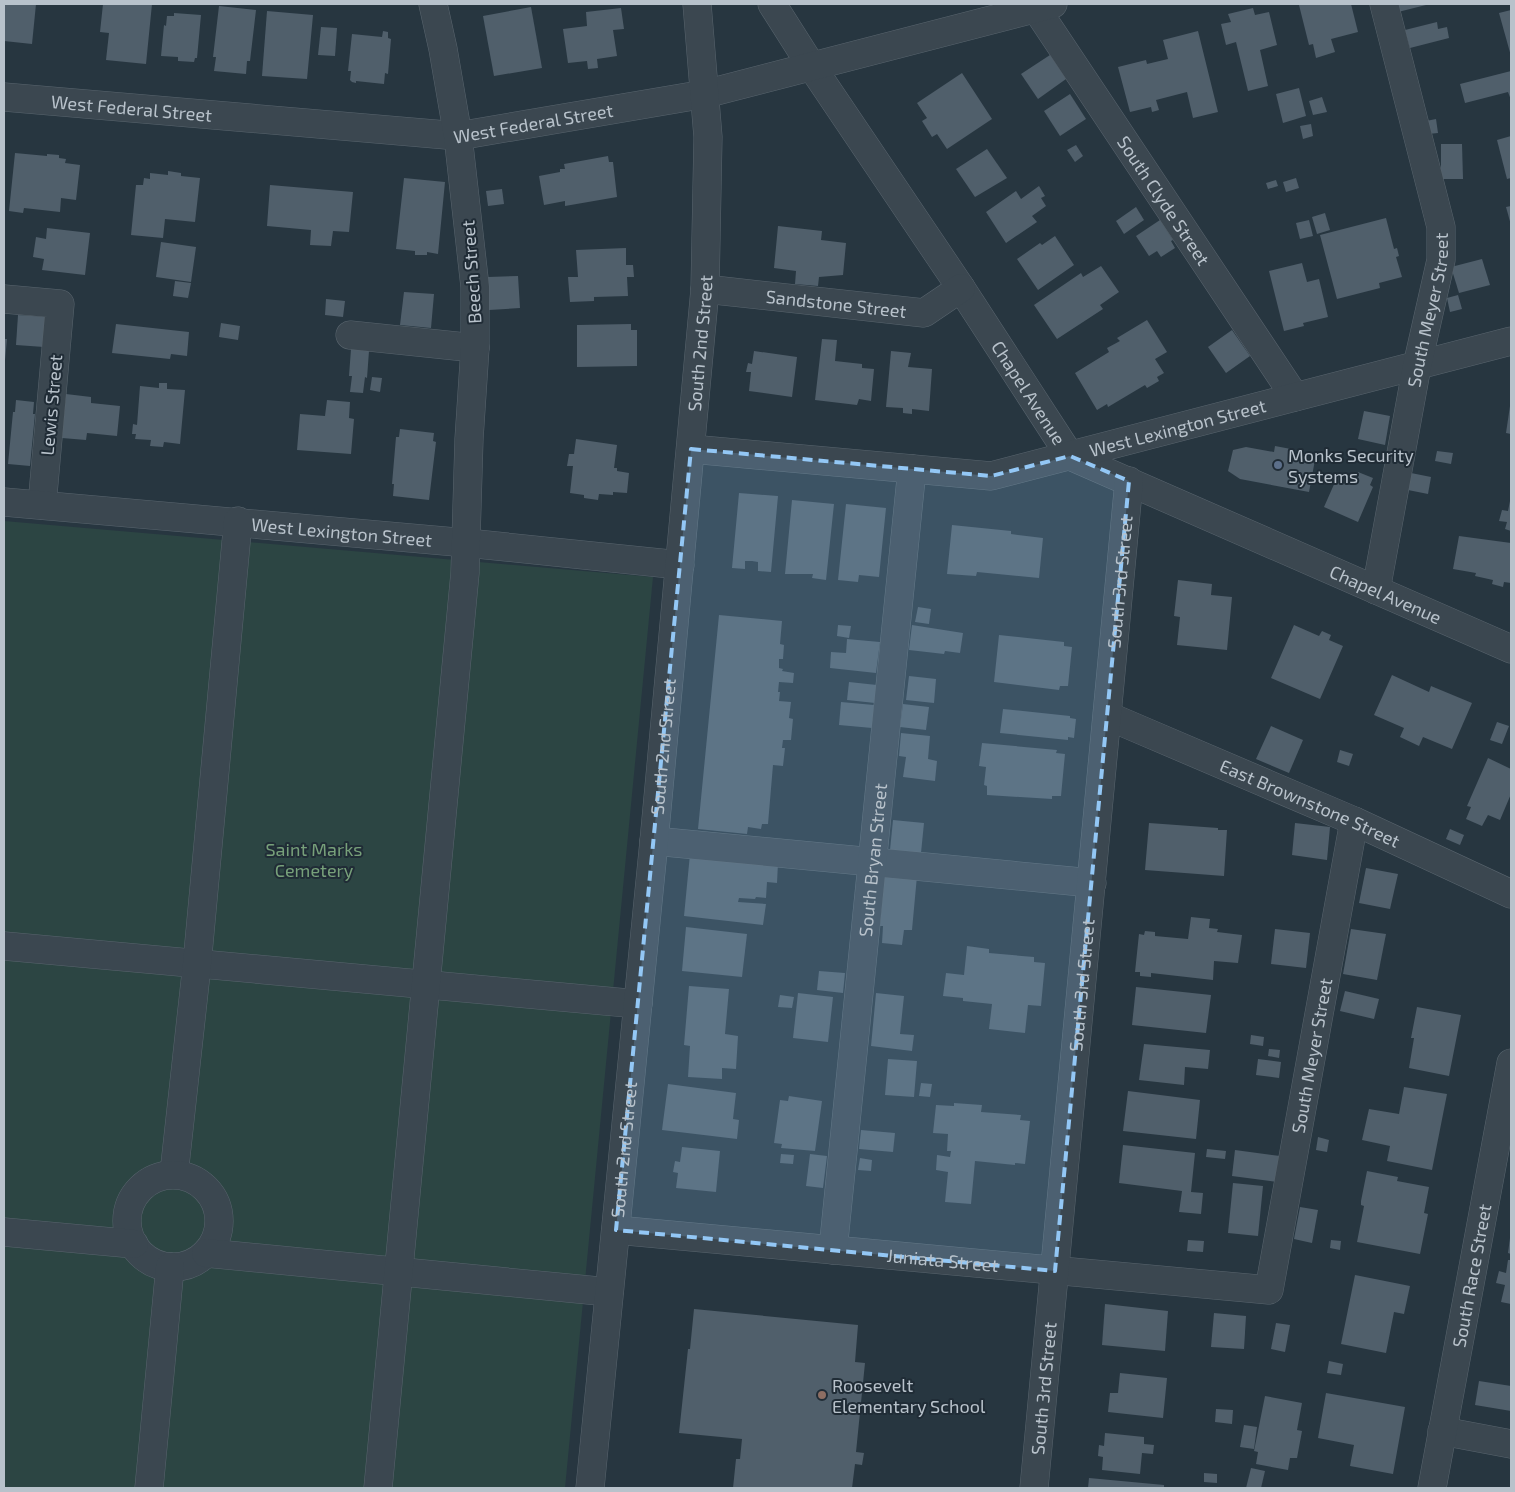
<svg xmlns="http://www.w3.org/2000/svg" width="1515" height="1492" font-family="'Exo 2',sans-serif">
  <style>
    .green { fill: #2c4543 }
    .building { fill: #505f6b }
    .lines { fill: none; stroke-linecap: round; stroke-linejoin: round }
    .minor-casing { stroke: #59656e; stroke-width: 29 }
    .minor { stroke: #3b4750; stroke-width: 28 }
    .marked { fill: #93c7f5; fill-opacity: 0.2; stroke: #93c7f5; stroke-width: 4; stroke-dasharray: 10 6; stroke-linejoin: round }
    .service-dot { fill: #5c6f8a; stroke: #202c36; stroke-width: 2 }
    .education-dot { fill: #8d6e63; stroke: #202c36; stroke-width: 2 }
    .labels { text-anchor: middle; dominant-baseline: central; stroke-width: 4; stroke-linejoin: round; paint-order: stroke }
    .street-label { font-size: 18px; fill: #b8c2cb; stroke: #202c36 }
    .poi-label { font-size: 18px; fill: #b8c2cb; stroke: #202c36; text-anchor: start }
    .park-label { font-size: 18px; fill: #77a07a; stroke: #202c36 }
  </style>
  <rect width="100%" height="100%" fill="#273640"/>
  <polygon class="green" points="4,521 653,577 565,1488 4,1488"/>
  <g class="building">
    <polygon points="5,4 36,4 32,44 4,41"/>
    <polygon points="103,4 152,4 146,64 106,60 109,33 100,32"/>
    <polygon points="1302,4 1351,4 1358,32 1331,39 1335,52 1316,58 1313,44 1309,45 1299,5"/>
    <polygon points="1396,4 1430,4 1398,12"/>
    <polygon points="219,6 256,10 250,61 247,61 246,74 214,71 216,57 213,57"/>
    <polygon points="531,7 542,68 494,76 483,16"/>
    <polygon points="621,8 624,29 613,30 617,56 597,59 598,68 588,69 587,61 568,63 563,29 587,26 586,12"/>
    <polygon points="1253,8 1255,15 1269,12 1277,45 1260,50 1268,86 1248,91 1236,42 1226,45 1221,24 1231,22 1228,14"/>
    <polygon points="1511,10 1511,56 1499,13"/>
    <polygon points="267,11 313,15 307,79 262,76"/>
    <polygon points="174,13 201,15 197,58 195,58 194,62 178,61 178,57 161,56 164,25 166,26 167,16 174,16"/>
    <polygon points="1437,22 1438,29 1447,27 1449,38 1410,48 1405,30"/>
    <polygon points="321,27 337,28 335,56 318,55"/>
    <polygon points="383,31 388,32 388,38 391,39 388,74 385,73 384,84 356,81 356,83 352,82 350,80 351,71 348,71 352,34 382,37"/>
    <polygon points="1198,31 1218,112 1193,118 1187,92 1156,100 1159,110 1152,112 1151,107 1130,112 1118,67 1146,60 1147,64 1168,59 1163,40"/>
    <polygon points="1050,55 1066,79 1038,99 1021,74"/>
    <polygon points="1511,71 1511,100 1508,92 1465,103 1460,84"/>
    <polygon points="962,73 992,119 947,149 937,134 932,137 922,121 927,118 917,103"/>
    <polygon points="1299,88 1306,116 1283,123 1276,94"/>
    <polygon points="1070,94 1086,119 1060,136 1044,111"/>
    <polygon points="1322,97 1327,112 1313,115 1309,101"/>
    <polygon points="1436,119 1438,133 1428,134 1426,121"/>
    <polygon points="1311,124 1313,136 1303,139 1300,126"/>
    <polygon points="1511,136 1511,178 1507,179 1497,140"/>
    <polygon points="1441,144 1462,144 1463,179 1441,179"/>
    <polygon points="1076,145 1083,156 1075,162 1067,150"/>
    <polygon points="987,149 1007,178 975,197 956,169"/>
    <polygon points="15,153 47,156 47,154 59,155 59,158 66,159 65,163 80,165 76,200 61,198 60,212 24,208 23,213 9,211"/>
    <polygon points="608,156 609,162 613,162 617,197 565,206 565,201 544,205 539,176 560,172 560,169 565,169 564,164"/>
    <polygon points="168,171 181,173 181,176 200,178 195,222 165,219 163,238 131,235 136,185 143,185 144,178 150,179 150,173 168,175"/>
    <polygon points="404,178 445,182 438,254 427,252 427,255 415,255 415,251 396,249"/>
    <polygon points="1296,178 1299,188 1286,192 1283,182"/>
    <polygon points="1276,180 1278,186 1268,189 1266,183"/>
    <polygon points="270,185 353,192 349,232 333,231 331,246 310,245 311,230 267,226"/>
    <polygon points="1039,186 1045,196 1041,198 1046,206 1032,216 1037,222 1006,243 986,212 1016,191 1021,199"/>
    <polygon points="502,189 504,204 488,206 486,191"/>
    <polygon points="1511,206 1511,225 1506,207"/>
    <polygon points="1136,207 1144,220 1124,234 1116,221"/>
    <polygon points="1325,213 1330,230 1317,234 1312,217"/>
    <polygon points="1386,218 1394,249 1397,248 1399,256 1396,257 1402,277 1379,283 1380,288 1337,299 1320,235"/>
    <polygon points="1160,220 1173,240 1171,241 1175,248 1161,257 1157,251 1149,256 1136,236"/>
    <polygon points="1309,220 1313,236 1300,239 1296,223"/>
    <polygon points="778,226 822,231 821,240 846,243 843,275 819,277 818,286 795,284 796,271 774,268"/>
    <polygon points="47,228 90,233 85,275 42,270 44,259 33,257 36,237 46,239"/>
    <polygon points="1055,236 1074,265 1038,290 1017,259 1040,243 1042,245"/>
    <polygon points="161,242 196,247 191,282 156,277"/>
    <polygon points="626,248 626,265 633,265 634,277 627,277 628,296 594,297 594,301 570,302 568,277 578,277 576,250"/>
    <polygon points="1482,259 1490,285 1459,293 1451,267"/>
    <polygon points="1302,263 1307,282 1319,279 1328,317 1303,323 1304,326 1284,331 1269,271"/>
    <polygon points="1101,266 1119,292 1100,305 1103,309 1057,339 1034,305 1081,273 1083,277"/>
    <polygon points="518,276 520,308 489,310 488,277"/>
    <polygon points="175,281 191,283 188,298 173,296"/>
    <polygon points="404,292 434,294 431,328 400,325"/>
    <polygon points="1458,295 1462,309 1450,312 1447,298"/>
    <polygon points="326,299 345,301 343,317 325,315"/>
    <polygon points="18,315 46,317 44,347 16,345"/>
    <polygon points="1147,320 1167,352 1155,359 1164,373 1157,377 1159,381 1147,388 1145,385 1108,407 1107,404 1097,410 1075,373 1109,352 1107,348 1120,341 1117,338"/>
    <polygon points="221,323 240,326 238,340 219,337"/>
    <polygon points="116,324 189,332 187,356 171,354 170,359 112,353"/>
    <polygon points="631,324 631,330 637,330 637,366 577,367 577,325"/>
    <polygon points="1232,330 1250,356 1226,373 1208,347"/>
    <polygon points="4,339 7,339 5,360 4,360"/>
    <polygon points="822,339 837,340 835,361 862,364 862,368 874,369 871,401 859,399 857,405 815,400"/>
    <polygon points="351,349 369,351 367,378 365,377 363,393 350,392 352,376 349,376"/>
    <polygon points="754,351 797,357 792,397 749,391 751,372 746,372 748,363 752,364"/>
    <polygon points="891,351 911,353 908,367 932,369 929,411 912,409 912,414 903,413 903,408 886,407"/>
    <polygon points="372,377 382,378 380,392 370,390"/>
    <polygon points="159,383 167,383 167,389 185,390 180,444 164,442 163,447 150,446 151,440 135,439 136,434 132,434 133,424 137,425 140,386 159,388"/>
    <polygon points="66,394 91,397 91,403 120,406 117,436 87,433 86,440 62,438"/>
    <polygon points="16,400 34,402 33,414 35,414 30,466 8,464 13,412 15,412"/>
    <polygon points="327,400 350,402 349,418 354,419 351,454 297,450 300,414 325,416"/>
    <polygon points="1510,406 1511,406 1511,434 1506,433"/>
    <polygon points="1364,411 1390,416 1385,445 1358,439"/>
    <polygon points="400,429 434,433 433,441 436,442 429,500 393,496 394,484 392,484 396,437 399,437"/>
    <polygon points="576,439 617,445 614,468 617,468 617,471 629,473 627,493 613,492 613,495 599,494 598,500 584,498 584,495 570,493 573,466 567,466 569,454 574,454"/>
    <polygon points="1275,446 1291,449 1290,455 1315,460 1309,492 1240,479 1228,471 1233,450 1246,447 1274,452"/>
    <polygon points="1437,451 1453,453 1451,464 1435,461"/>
    <polygon points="1358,472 1373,478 1370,485 1373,487 1358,522 1324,507 1339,473 1355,479"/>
    <polygon points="1411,473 1431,477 1428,494 1408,490"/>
    <polygon points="739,493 778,496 771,572 758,571 758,562 752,561 745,561 745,569 732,568"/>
    <polygon points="792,500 834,504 826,580 812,578 813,574 785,574"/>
    <polygon points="1510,501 1511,501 1511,531 1505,529 1507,522 1499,521 1502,510 1508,511"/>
    <polygon points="846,504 886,508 879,577 859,575 858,582 838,580"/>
    <polygon points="952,525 1011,531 1011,534 1043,538 1039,578 977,572 976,576 947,574"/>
    <polygon points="1459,536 1511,543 1511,583 1504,582 1503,587 1492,584 1493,580 1475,576 1476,573 1453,569"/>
    <polygon points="1178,580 1212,584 1211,595 1232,597 1227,650 1177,645 1180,617 1174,616"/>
    <polygon points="918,607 931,609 929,624 915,622"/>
    <polygon points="719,615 782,621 780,644 784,645 783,659 779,659 779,668 783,669 782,671 794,673 793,683 779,682 778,692 780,692 779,701 791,702 789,718 793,719 791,740 783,740 782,748 785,748 783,766 773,765 768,824 762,824 761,829 748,827 747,834 698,829"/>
    <polygon points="838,625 851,626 849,638 837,636"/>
    <polygon points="912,625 963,633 960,653 945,651 944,654 909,650"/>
    <polygon points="1294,625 1319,636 1322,631 1331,635 1329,640 1343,646 1320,699 1271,678"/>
    <polygon points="999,635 1064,642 1064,646 1072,647 1068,686 1060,686 1059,690 994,682"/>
    <polygon points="847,639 880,642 876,673 830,668 831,652 846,653"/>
    <polygon points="1392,675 1429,692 1431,686 1472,703 1452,749 1423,737 1419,746 1400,737 1404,728 1374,715"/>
    <polygon points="909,676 936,679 934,703 906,700"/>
    <polygon points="849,682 877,685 875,703 847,700"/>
    <polygon points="841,702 874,705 872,728 839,725"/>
    <polygon points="903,704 929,707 926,730 900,727"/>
    <polygon points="1003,709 1070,716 1070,718 1076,719 1074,738 1068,737 1068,740 1000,733"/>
    <polygon points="1497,722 1509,726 1502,744 1490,740"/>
    <polygon points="1271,726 1303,740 1289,773 1256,759"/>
    <polygon points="901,733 930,736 928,759 937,761 935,781 903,777 906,757 899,756"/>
    <polygon points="982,743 1057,750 1056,753 1065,754 1061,796 1052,796 1052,799 987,795 987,786 984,785 986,767 979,766"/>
    <polygon points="1340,750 1353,754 1349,766 1337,762"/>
    <polygon points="1488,758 1511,769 1511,794 1500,820 1488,815 1482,826 1466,819 1471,807 1467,806"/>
    <polygon points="893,820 924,823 921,853 890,850"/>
    <polygon points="1149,823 1218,828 1218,830 1227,830 1224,876 1145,870"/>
    <polygon points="1295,823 1330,827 1327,860 1292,855"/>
    <polygon points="1450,829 1464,835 1460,845 1446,839"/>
    <polygon points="690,854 778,863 777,883 767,882 766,898 756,897 755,899 739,898 738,902 766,904 763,925 684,916"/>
    <polygon points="1366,868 1398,874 1390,909 1359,903"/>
    <polygon points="885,872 917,876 912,930 904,930 902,945 882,943 883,926 880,926"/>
    <polygon points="1191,917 1210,919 1209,928 1218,929 1217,932 1242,935 1238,963 1214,961 1213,980 1151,973 1151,977 1140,976 1140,972 1135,972 1139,934 1144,935 1145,931 1155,932 1155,936 1188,939"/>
    <polygon points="686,927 747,934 742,977 682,971"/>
    <polygon points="1275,929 1310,933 1306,968 1271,964"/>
    <polygon points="1351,929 1386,934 1377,980 1343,974"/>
    <polygon points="967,946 989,949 989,953 1034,957 1034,962 1045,963 1041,1006 1028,1005 1025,1033 989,1029 992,1004 963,1001 963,998 943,996 946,973 964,975"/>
    <polygon points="819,971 845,973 843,993 817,990"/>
    <polygon points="689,986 729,989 725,1034 738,1036 736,1069 722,1068 722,1079 688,1077 690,1046 684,1045"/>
    <polygon points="1136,987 1211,995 1206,1033 1132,1025"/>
    <polygon points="1345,991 1379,999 1374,1019 1340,1011"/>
    <polygon points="798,993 833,997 828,1042 793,1038"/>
    <polygon points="876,993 904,996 900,1034 914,1035 912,1051 871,1046"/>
    <polygon points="780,995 794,997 792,1008 778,1007"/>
    <polygon points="1417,1007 1461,1015 1449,1076 1409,1068 1414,1038 1411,1038"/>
    <polygon points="1251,1035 1264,1037 1263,1046 1250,1044"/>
    <polygon points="1144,1044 1210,1050 1208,1069 1185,1067 1184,1085 1139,1080"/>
    <polygon points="1269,1049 1280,1050 1279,1058 1268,1056"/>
    <polygon points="888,1059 917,1061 914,1097 885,1095"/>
    <polygon points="1258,1059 1281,1062 1279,1078 1256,1075"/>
    <polygon points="921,1083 932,1084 930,1097 919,1096"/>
    <polygon points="668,1084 736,1093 733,1119 739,1120 737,1139 662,1130"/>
    <polygon points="1404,1087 1447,1094 1432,1170 1387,1161 1390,1146 1362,1140 1369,1109 1399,1114"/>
    <polygon points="1128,1091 1200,1100 1196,1139 1123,1131"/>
    <polygon points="789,1096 822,1101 815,1151 781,1148 782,1144 774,1143 780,1100 788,1101"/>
    <polygon points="954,1103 982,1105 981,1112 1021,1115 1020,1120 1030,1121 1025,1164 1015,1163 1015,1165 975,1161 971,1204 945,1202 948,1172 936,1170 937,1155 950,1157 951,1151 947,1151 948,1134 933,1133 936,1105 954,1106"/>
    <polygon points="861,1130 895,1133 893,1152 859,1149"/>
    <polygon points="1318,1137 1329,1140 1327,1152 1316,1150"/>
    <polygon points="1123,1145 1195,1153 1191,1192 1203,1193 1201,1214 1179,1212 1182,1191 1119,1183"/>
    <polygon points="682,1147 720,1151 716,1192 676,1188 678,1173 673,1172 675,1161 680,1162"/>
    <polygon points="1207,1149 1226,1151 1225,1159 1206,1157"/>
    <polygon points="1235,1150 1280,1156 1277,1182 1232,1176"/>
    <polygon points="781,1154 794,1155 793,1164 780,1163"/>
    <polygon points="810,1154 827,1156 823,1188 806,1186"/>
    <polygon points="860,1158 872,1160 871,1171 858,1170"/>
    <polygon points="1367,1171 1398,1177 1397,1181 1429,1187 1424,1213 1428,1214 1420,1254 1357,1242 1364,1206 1361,1205 1361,1201"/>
    <polygon points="1233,1183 1263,1186 1258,1236 1228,1233"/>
    <polygon points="1300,1207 1318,1210 1312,1243 1294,1239"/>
    <polygon points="1510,1238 1511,1238 1511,1254 1508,1253"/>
    <polygon points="1188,1240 1204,1241 1203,1252 1187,1251"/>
    <polygon points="1331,1240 1341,1241 1340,1250 1330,1248"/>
    <polygon points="1508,1260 1511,1260 1511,1304 1501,1302 1505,1285 1496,1283 1499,1271 1506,1273"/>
    <polygon points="1355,1275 1410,1286 1404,1314 1394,1312 1386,1353 1341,1344"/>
    <polygon points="1105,1304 1168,1311 1165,1351 1102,1345"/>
    <polygon points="694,1309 858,1325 855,1362 865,1363 856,1452 864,1453 862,1465 855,1464 852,1488 733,1488 736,1459 740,1459 742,1439 679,1433 688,1349 690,1349"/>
    <polygon points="1214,1313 1246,1316 1244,1349 1211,1347"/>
    <polygon points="1276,1323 1290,1325 1285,1352 1271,1349"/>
    <polygon points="1329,1361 1343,1364 1341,1375 1327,1373"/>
    <polygon points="1120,1373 1167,1378 1163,1418 1108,1412 1110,1393 1118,1393"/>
    <polygon points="1479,1381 1511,1386 1511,1411 1475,1405"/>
    <polygon points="1326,1393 1405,1407 1393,1474 1350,1466 1354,1445 1318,1438"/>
    <polygon points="1265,1396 1302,1403 1297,1430 1302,1431 1297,1458 1290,1458 1288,1470 1256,1464 1258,1452 1254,1451"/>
    <polygon points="1216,1409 1233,1410 1232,1424 1215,1422"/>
    <polygon points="1244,1425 1257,1427 1254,1449 1240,1447"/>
    <polygon points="1105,1433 1144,1437 1144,1444 1154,1445 1153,1454 1142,1453 1140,1474 1102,1470 1103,1457 1098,1456 1099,1445 1104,1446"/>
    <polygon points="1251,1468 1265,1471 1261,1488 1246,1488"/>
    <polygon points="1204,1473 1217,1474 1217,1483 1204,1482"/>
    <polygon points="1089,1478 1164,1485 1164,1488 1088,1488"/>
  </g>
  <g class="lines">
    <g class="minor-casing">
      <g id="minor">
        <path id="s1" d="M772,4L812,67L961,288L1070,456L1511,649"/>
        <path id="s2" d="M1033,4L1295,397"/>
        <path id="s3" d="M4,97L458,136L705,94L1053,4"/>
        <path id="s4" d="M705,289L924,313L961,288"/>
        <polyline points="4,299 60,304 42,505"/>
        <polyline points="350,335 475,348"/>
        <path id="s5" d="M691,449L991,476L1511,341"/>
        <path id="s6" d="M4,502L467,543L680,565"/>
        <path id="s7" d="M1376,590L1417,366L1441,260V227L1384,4"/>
        <path id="s8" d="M1108,716L1354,821L1511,894"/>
        <polyline points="654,841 1092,883"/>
        <polyline points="4,946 638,1004"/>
        <polyline points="174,1174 197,964 238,521"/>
        <circle cx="173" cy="1221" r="46"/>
        <path id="s9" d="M616,1230L1269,1290L1354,821"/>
        <polyline points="4,1232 134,1244"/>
        <path id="s10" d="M833,1250L912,469"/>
        <polyline points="206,1253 609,1292"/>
        <polyline points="1442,1431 1511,1444"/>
        <polyline points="149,1488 170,1267"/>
        <polyline points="378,1488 465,573 469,439 475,348 475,287 458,136 443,49 433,4"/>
        <path id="s11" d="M590,1488L654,841L705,289L708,137L697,4"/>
        <path id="s12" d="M1034,1488L1129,481"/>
        <path id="s13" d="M1432,1488L1511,1063"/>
      </g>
    </g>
    <use href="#minor" class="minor"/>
  </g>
  <path class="marked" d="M691,449L991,476L1070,456L1129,481L1055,1271L616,1230Z"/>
  <circle class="service-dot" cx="1278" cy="465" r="5"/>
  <circle class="education-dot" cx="822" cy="1395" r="5"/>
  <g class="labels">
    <g class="street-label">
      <text stroke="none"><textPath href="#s3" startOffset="128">West Federal Street</textPath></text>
      <text stroke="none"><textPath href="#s3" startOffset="532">West Federal Street</textPath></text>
      <text stroke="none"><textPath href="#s2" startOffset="236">South Clyde Street</textPath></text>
      <text transform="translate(471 272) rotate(-94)">Beech Street</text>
      <text stroke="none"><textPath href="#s4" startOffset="132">Sandstone Street</textPath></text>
      <text stroke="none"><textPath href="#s7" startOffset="285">South Meyer Street</textPath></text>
      <text stroke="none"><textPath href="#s11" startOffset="1150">South 2nd Street</textPath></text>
      <text stroke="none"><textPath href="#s1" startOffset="466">Chapel Avenue</textPath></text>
      <text transform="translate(51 405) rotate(-85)">Lewis Street</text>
      <text stroke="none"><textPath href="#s5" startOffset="494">West Lexington Street</textPath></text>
      <text stroke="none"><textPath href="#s6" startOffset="339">West Lexington Street</textPath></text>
      <text stroke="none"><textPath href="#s12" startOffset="910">South 3rd Street</textPath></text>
      <text stroke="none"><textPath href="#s1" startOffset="886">Chapel Avenue</textPath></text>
      <text stroke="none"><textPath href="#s11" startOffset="745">South 2nd Street</textPath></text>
      <text stroke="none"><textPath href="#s8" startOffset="220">East Brownstone Street</textPath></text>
      <text stroke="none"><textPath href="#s10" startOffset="392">South Bryan Street</textPath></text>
      <text stroke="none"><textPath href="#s12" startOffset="505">South 3rd Street</textPath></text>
      <text stroke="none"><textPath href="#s9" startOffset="894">South Meyer Street</textPath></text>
      <text stroke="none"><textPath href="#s11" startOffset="340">South 2nd Street</textPath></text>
      <text stroke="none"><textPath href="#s9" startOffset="328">Juniata Street</textPath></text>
      <text stroke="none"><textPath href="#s13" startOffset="216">South Race Street</textPath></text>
      <text stroke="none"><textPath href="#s12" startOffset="100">South 3rd Street</textPath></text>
    </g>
    <g class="poi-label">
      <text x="1288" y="455">Monks Security<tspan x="1288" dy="21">Systems</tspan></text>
      <text x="832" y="1385">Roosevelt<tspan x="832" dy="21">Elementary School</tspan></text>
    </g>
    <g class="park-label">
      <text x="314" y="849">Saint Marks<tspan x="314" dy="21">Cemetery</tspan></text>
    </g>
  </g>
  <rect width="1515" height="1492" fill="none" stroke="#b8c2cb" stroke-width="10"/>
</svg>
